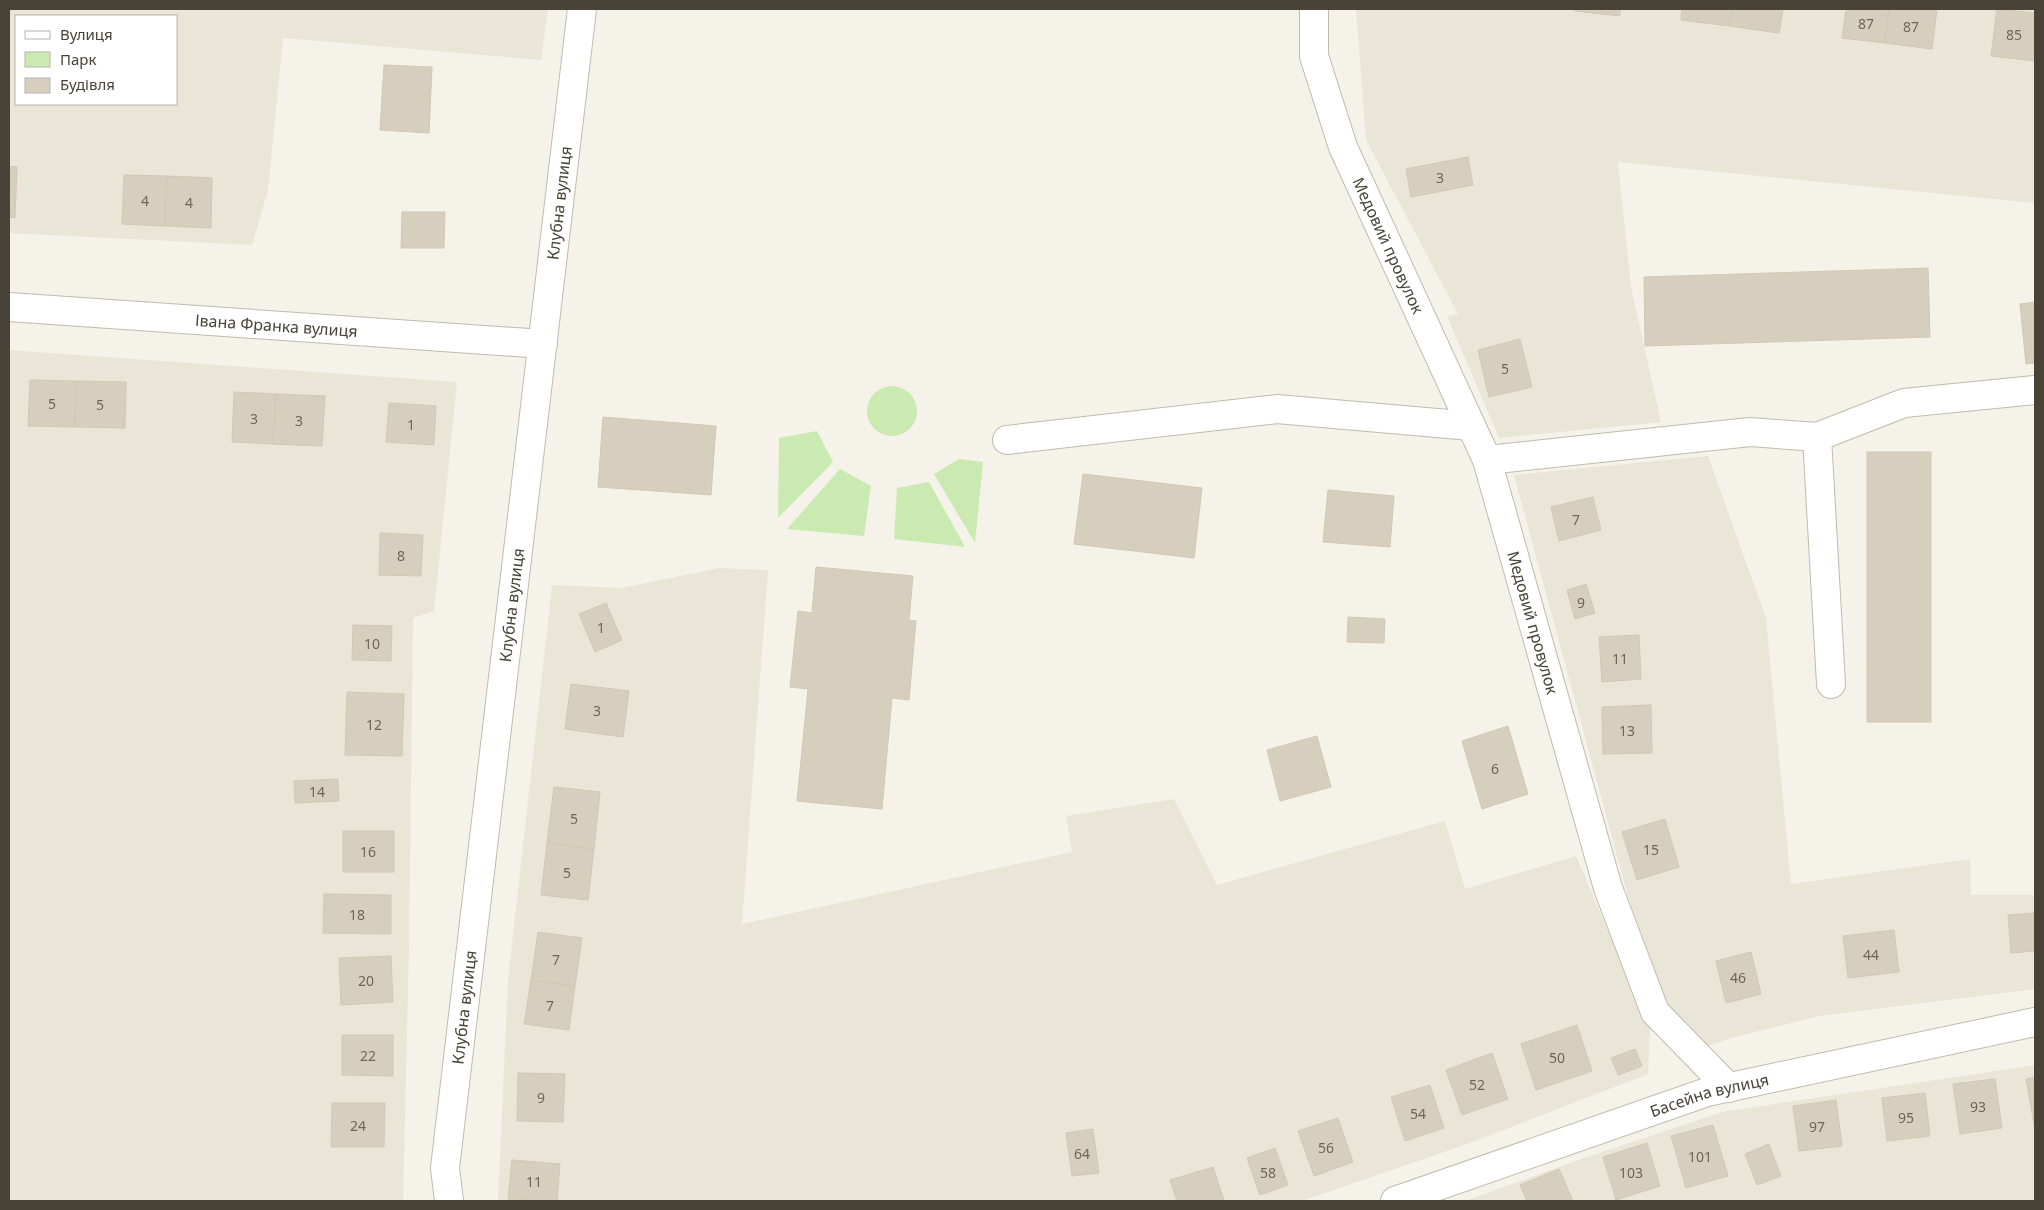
<svg xmlns="http://www.w3.org/2000/svg" width="2044" height="1210" font-family="'Noto Sans',sans-serif">
  <style>
    .residential { fill: #e9e5d7; fill-rule: evenodd }
    .green { fill: #cbeab1 }
    .building { fill: #d7cfbe; stroke: #d2c8b1 }
    .lines { fill: none; stroke-linecap: round; stroke-linejoin: round }
    .minor-casing { stroke: #c1bbab; stroke-width: 30 }
    .minor { stroke: #fff; stroke-width: 28 }
    .labels { text-anchor: middle; dominant-baseline: central; stroke-width: 4; stroke-linejoin: round; paint-order: stroke }
    .number-label { font-size: 14px; fill: #6c6659 }
    .street-label { font-size: 16px; fill: #494337; stroke: #fff }
  </style>
  <rect width="100%" height="100%" fill="#f5f2e9"/>
  <g class="residential">
    <path d="M9,9H548L541,60L283,38L268,190L252,245L9,233ZM16,16H176V104H16Z"/>
    <polygon points="1356,9 2035,9 2035,203 1618,162 1631,287 1661,422 1499,438 1447,316 1458,314 1366,140"/>
    <polygon points="9,350 457,382 434,611 413,618 409,948 403,1201 9,1201"/>
    <polygon points="1708,456 1766,618 1791,884 1970,859 1971,895 2035,895 2035,989 1819,1016 1730,1038 1706,1047 1670,1013 1629,900 1514,475"/>
    <polygon points="719,568 768,570 742,924 1072,852 1066,816 1174,799 1217,885 1445,821 1465,889 1576,856 1650,1029 1648,1074 1470,1143 1302,1201 498,1201 508,980 552,585 622,588"/>
    <polygon points="2035,1065 2035,1201 1465,1201 1587,1157 1722,1112"/>
  </g>
  <g class="green">
    <circle cx="892" cy="411" r="25"/>
    <polygon points="817,431 833,462 778,518 779,438"/>
    <polygon points="959,459 983,462 975,543 934,474"/>
    <polygon points="840,469 871,486 864,536 787,529"/>
    <polygon points="929,482 965,547 894,539 897,488"/>
  </g>
  <g class="building">
    <polygon points="1575,9 1620,9 1620,16 1575,11"/>
    <polygon points="1682,9 1732,9 1729,26 1681,20"/>
    <polygon points="1732,9 1783,9 1779,33 1729,26"/>
    <polygon points="1846,9 1889,9 1885,43 1842,38"/>
    <polygon points="1889,9 1937,9 1932,49 1885,43"/>
    <polygon points="1997,9 2035,13 2035,61 1991,56"/>
    <polygon points="384,65 432,67 429,133 380,130"/>
    <polygon points="1468,157 1473,185 1411,197 1406,169"/>
    <polygon points="9,166 17,167 15,218 9,217"/>
    <polygon points="124,175 167,176 165,226 122,224"/>
    <polygon points="167,176 212,178 211,228 165,226"/>
    <polygon points="402,212 445,212 444,248 401,248"/>
    <polygon points="1928,268 1930,337 1645,346 1644,277"/>
    <polygon points="2035,302 2035,363 2026,364 2020,304"/>
    <polygon points="1520,339 1532,387 1489,397 1478,350"/>
    <polygon points="30,380 76,381 75,427 28,426"/>
    <polygon points="76,381 126,382 125,428 75,427"/>
    <polygon points="234,392 276,394 273,444 232,442"/>
    <polygon points="276,394 325,396 322,446 273,444"/>
    <polygon points="389,403 436,406 434,445 386,442"/>
    <polygon points="603,417 716,426 711,495 598,487"/>
    <rect x="1867" y="452" width="64" height="270"/>
    <polygon points="1083,474 1202,488 1194,558 1074,544"/>
    <polygon points="1328,490 1394,496 1390,547 1323,542"/>
    <polygon points="1593,497 1601,530 1559,541 1551,507"/>
    <polygon points="380,533 423,535 421,576 379,575"/>
    <polygon points="816,567 913,576 909,620 916,621 909,700 892,698 882,809 797,801 808,689 790,687 798,611 812,613"/>
    <polygon points="1586,584 1595,613 1575,619 1567,590"/>
    <polygon points="606,603 622,640 595,652 579,614"/>
    <polygon points="1348,617 1385,619 1384,643 1347,642"/>
    <polygon points="353,625 392,626 391,661 352,660"/>
    <polygon points="1639,635 1641,679 1602,682 1599,637"/>
    <polygon points="571,684 629,691 623,737 565,729"/>
    <polygon points="347,692 404,694 402,756 345,755"/>
    <polygon points="1651,705 1652,753 1603,754 1602,707"/>
    <polygon points="1508,726 1528,794 1482,809 1462,741"/>
    <polygon points="1317,736 1331,787 1280,801 1267,750"/>
    <polygon points="338,779 339,801 295,803 294,781"/>
    <polygon points="554,787 600,792 594,849 547,843"/>
    <polygon points="1665,819 1679,867 1637,880 1622,832"/>
    <rect x="343" y="831" width="51" height="41"/>
    <polygon points="547,843 594,849 588,900 541,895"/>
    <polygon points="324,894 391,895 391,934 323,933"/>
    <polygon points="2035,913 2035,951 2011,953 2008,915"/>
    <polygon points="1894,930 1899,972 1848,978 1843,936"/>
    <polygon points="538,932 582,938 575,986 531,980"/>
    <polygon points="1751,952 1761,994 1726,1003 1716,961"/>
    <polygon points="391,956 393,1002 341,1005 339,958"/>
    <polygon points="531,980 575,986 569,1030 524,1024"/>
    <polygon points="1577,1025 1592,1071 1536,1090 1521,1044"/>
    <polygon points="342,1035 393,1035 393,1076 342,1075"/>
    <polygon points="1635,1049 1642,1066 1618,1075 1611,1058"/>
    <polygon points="1492,1053 1508,1099 1462,1115 1446,1070"/>
    <polygon points="518,1073 565,1074 563,1122 517,1121"/>
    <polygon points="2035,1077 2035,1124 2034,1124 2026,1079"/>
    <polygon points="1995,1079 2002,1128 1960,1134 1953,1084"/>
    <polygon points="1430,1085 1444,1128 1405,1141 1391,1097"/>
    <polygon points="1925,1093 1930,1136 1887,1141 1882,1098"/>
    <polygon points="1836,1100 1842,1146 1799,1151 1793,1106"/>
    <polygon points="332,1103 385,1103 384,1147 331,1147"/>
    <polygon points="1338,1118 1353,1162 1314,1176 1298,1131"/>
    <polygon points="1713,1125 1728,1176 1686,1188 1671,1136"/>
    <polygon points="1093,1129 1099,1173 1072,1176 1066,1133"/>
    <polygon points="1647,1143 1660,1186 1616,1200 1603,1157"/>
    <polygon points="1769,1144 1781,1176 1757,1185 1745,1154"/>
    <polygon points="1275,1148 1288,1185 1260,1195 1247,1158"/>
    <polygon points="512,1160 560,1164 557,1201 508,1199"/>
    <polygon points="1213,1167 1224,1201 1177,1201 1170,1180"/>
    <polygon points="1559,1169 1573,1201 1527,1201 1520,1185"/>
  </g>
  <g class="lines">
    <g class="minor-casing">
      <g id="minor">
        <path id="s1" d="M1314,9V56L1343,147L1487,460L1608,888L1655,1012L1729,1088"/>
        <path id="s2" d="M9,307L543,344"/>
        <polyline points="1817,437 1831,684"/>
        <polyline points="1007,440 1277,409 1471,426"/>
        <polyline points="1487,460 1750,432 1817,437 1904,403 2035,390"/>
        <path id="s3" d="M449,1201L445,1168L582,9"/>
        <path id="s4" d="M1395,1201L1707,1092L2035,1022"/>
      </g>
    </g>
    <use href="#minor" class="minor"/>
  </g>
  <g class="labels">
    <g class="number-label">
      <text x="1866" y="23">87</text>
      <text x="1911" y="26">87</text>
      <text x="2014" y="34">85</text>
      <text x="1440" y="177">3</text>
      <text x="145" y="200">4</text>
      <text x="189" y="202">4</text>
      <text x="1505" y="368">5</text>
      <text x="52" y="403">5</text>
      <text x="100" y="404">5</text>
      <text x="254" y="418">3</text>
      <text x="299" y="420">3</text>
      <text x="411" y="424">1</text>
      <text x="1576" y="519">7</text>
      <text x="401" y="555">8</text>
      <text x="1581" y="602">9</text>
      <text x="601" y="627">1</text>
      <text x="372" y="643">10</text>
      <text x="1620" y="658">11</text>
      <text x="597" y="710">3</text>
      <text x="374" y="724">12</text>
      <text x="1627" y="730">13</text>
      <text x="1495" y="768">6</text>
      <text x="317" y="791">14</text>
      <text x="574" y="818">5</text>
      <text x="1651" y="849">15</text>
      <text x="368" y="851">16</text>
      <text x="567" y="872">5</text>
      <text x="357" y="914">18</text>
      <text x="1871" y="954">44</text>
      <text x="556" y="959">7</text>
      <text x="1738" y="977">46</text>
      <text x="366" y="980">20</text>
      <text x="550" y="1005">7</text>
      <text x="368" y="1055">22</text>
      <text x="1557" y="1057">50</text>
      <text x="1477" y="1084">52</text>
      <text x="541" y="1097">9</text>
      <text x="1978" y="1106">93</text>
      <text x="1418" y="1113">54</text>
      <text x="1906" y="1117">95</text>
      <text x="358" y="1125">24</text>
      <text x="1817" y="1126">97</text>
      <text x="1326" y="1147">56</text>
      <text x="1082" y="1153">64</text>
      <text x="1700" y="1156">101</text>
      <text x="1268" y="1172">58</text>
      <text x="1631" y="1172">103</text>
      <text x="534" y="1181">11</text>
    </g>
    <g class="street-label">
      <text stroke="none"><textPath href="#s3" startOffset="1005">Клубна вулиця</textPath></text>
      <text stroke="none"><textPath href="#s1" startOffset="251">Медовий провулок</textPath></text>
      <text stroke="none"><textPath href="#s2" startOffset="268">Івана Франка вулиця</textPath></text>
      <text stroke="none"><textPath href="#s3" startOffset="600">Клубна вулиця</textPath></text>
      <text stroke="none"><textPath href="#s1" startOffset="656">Медовий провулок</textPath></text>
      <text stroke="none"><textPath href="#s3" startOffset="195">Клубна вулиця</textPath></text>
      <text stroke="none"><textPath href="#s4" startOffset="332">Басейна вулиця</textPath></text>
    </g>
  </g>
  <rect width="2044" height="1210" fill="none" stroke="#494337" stroke-width="20"/>
  <rect x="15" y="15" width="162" height="90" fill="#ffffff" stroke="#b6b4af"/>
  <rect x="25" y="31" width="25" height="8" fill="#ffffff" stroke="#b6b4af"/>
  <text x="60" y="40" font-size="15" fill="#494337">Вулиця</text>
  <rect x="25" y="52" width="25" height="15" fill="#cbeab1" stroke="#b6b4af"/>
  <text x="60" y="65" font-size="15" fill="#494337">Парк</text>
  <rect x="25" y="78" width="25" height="15" fill="#d7cfbe" stroke="#b6b4af"/>
  <text x="60" y="90" font-size="15" fill="#494337">Будівля</text>
</svg>
